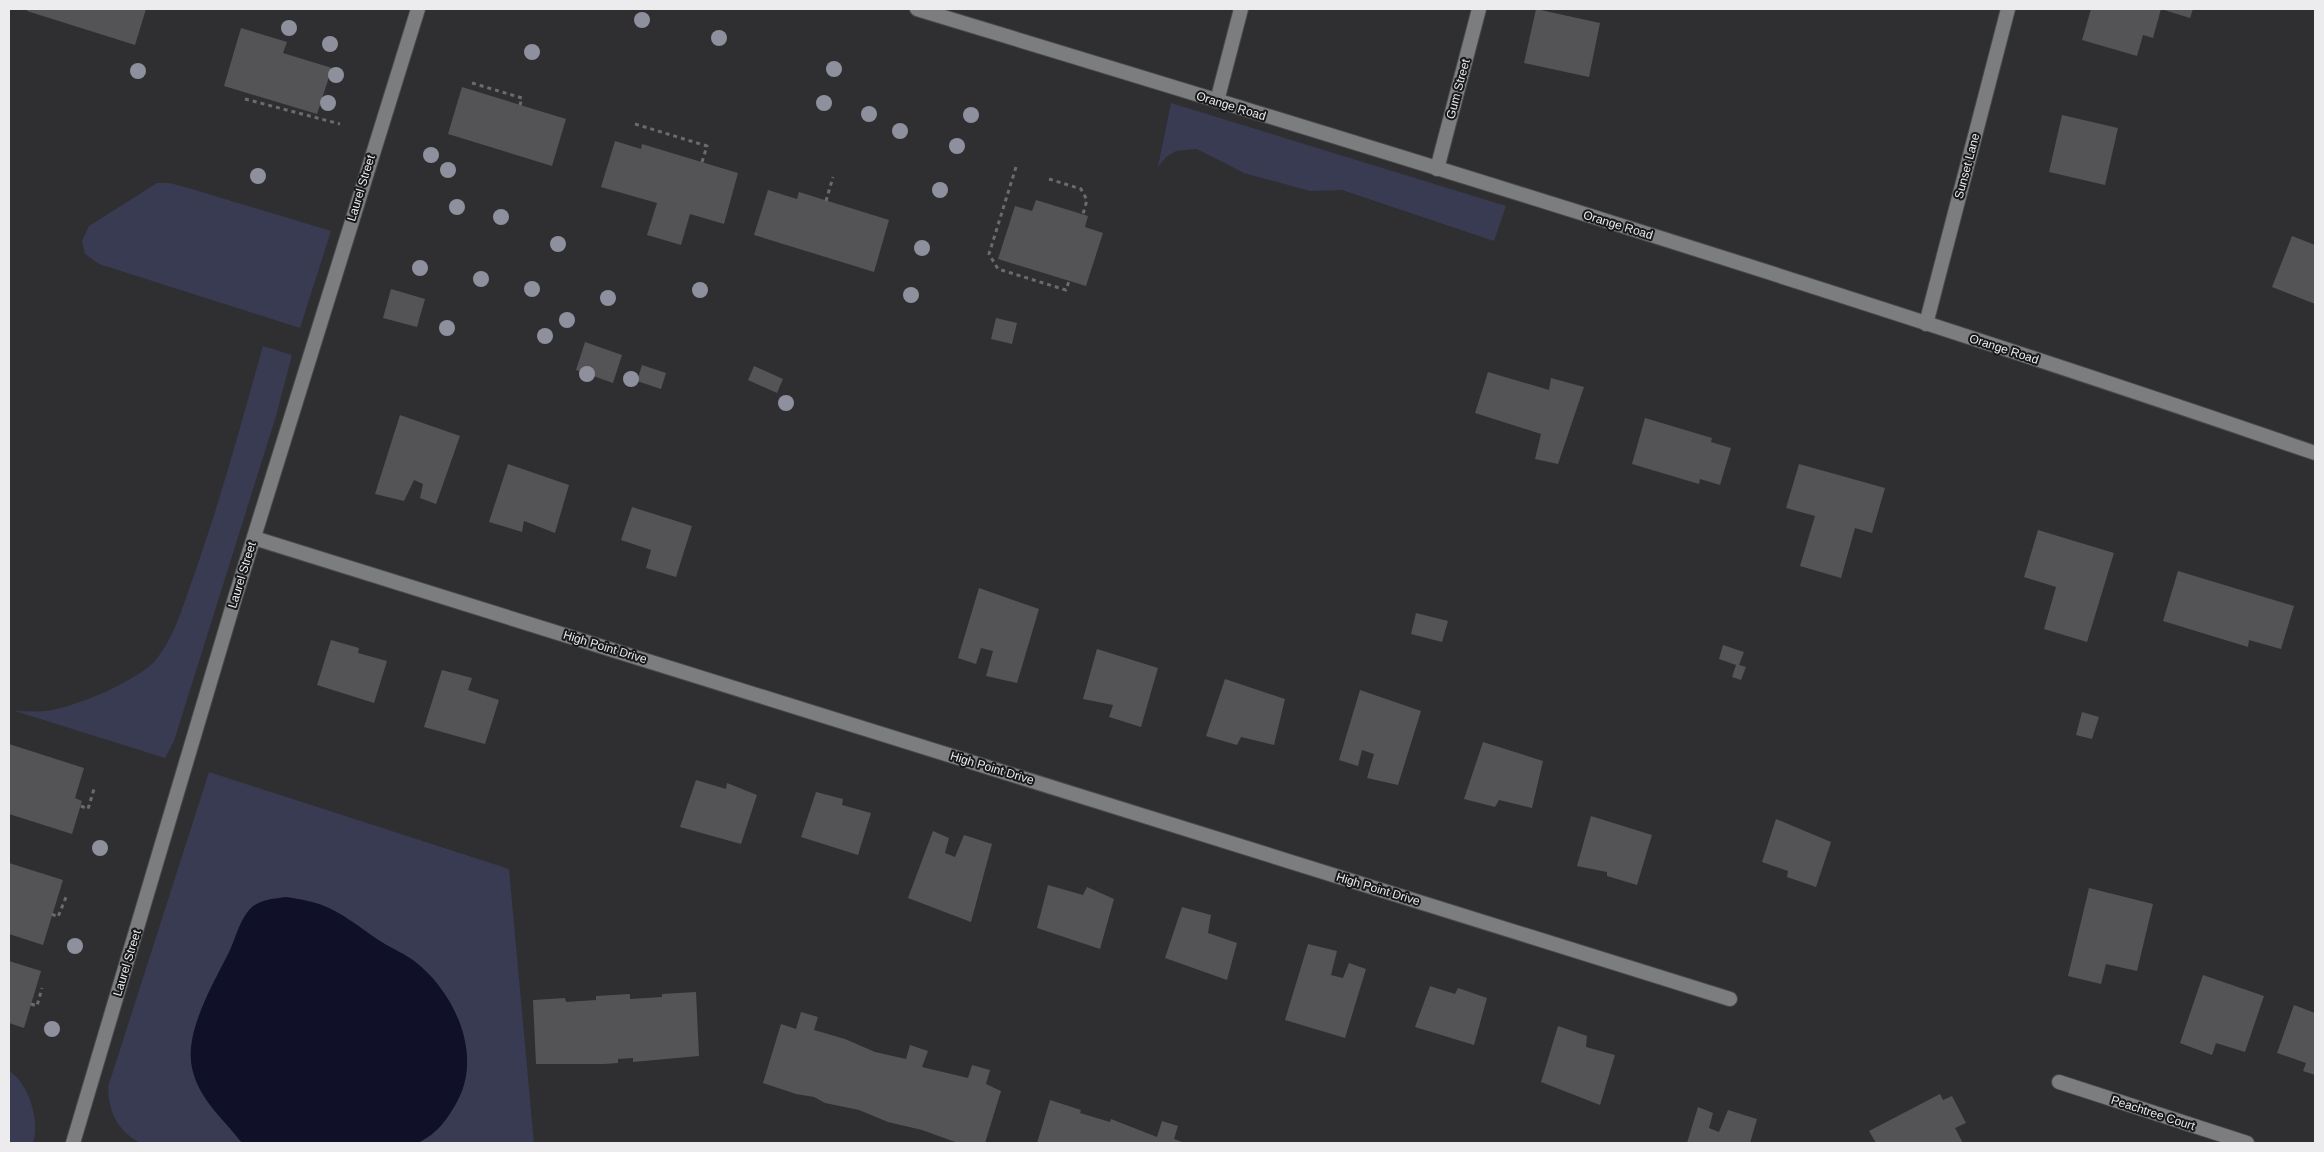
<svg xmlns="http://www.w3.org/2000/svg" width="2324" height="1152" font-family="Helvetica,sans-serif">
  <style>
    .green { fill: #383b52 }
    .water { fill: #101128 }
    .building { fill: #545456 }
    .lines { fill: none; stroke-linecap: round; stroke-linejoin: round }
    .service-casing { stroke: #4a4a4d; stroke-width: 16 }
    .minor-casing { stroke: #4a4a4d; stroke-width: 16 }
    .tertiary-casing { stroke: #4a4a4d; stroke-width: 16 }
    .secondary-casing { stroke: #4a4a4d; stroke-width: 16 }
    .path { stroke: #6b6b6e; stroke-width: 3; stroke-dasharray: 4 4; stroke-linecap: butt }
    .service { stroke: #7c7d7f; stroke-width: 14 }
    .minor { stroke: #7c7d7f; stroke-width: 14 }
    .tertiary { stroke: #7c7d7f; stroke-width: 14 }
    .secondary { stroke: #7c7d7f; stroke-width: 14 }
    .tree { fill: #8f909e }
    .labels { text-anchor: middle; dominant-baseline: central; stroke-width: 4; stroke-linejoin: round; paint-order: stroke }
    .street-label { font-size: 12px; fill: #ececee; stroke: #171819 }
  </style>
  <rect width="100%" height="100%" fill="#2f2f32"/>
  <g class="green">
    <polygon points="1171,103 1506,206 1494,241 1342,190 1310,191 1244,173 1197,149 1176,151 1166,157 1158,167"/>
    <polygon points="157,183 169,183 185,187 331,231 300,328 99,264 85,254 82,241 89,226"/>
    <path d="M263,346L292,355L276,416L174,741L165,758L15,711C25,711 36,712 46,711C73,708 137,681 155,661C174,638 183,606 193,578C220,502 241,424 263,346Z"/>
    <path d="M209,772L509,869L534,1143H140C117,1130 109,1113 108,1087Z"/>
    <path d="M9,1071C29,1083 40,1121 33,1143H9Z"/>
  </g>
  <path class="water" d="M286,897C331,903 341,914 377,939C388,947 402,952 413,960C453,990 483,1052 458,1100C447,1120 438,1133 418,1143H242C223,1118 199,1100 192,1068C184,1031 214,983 230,950C236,936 240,920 250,909C260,899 273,899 286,897Z"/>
  <g class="building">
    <polygon points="28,9 146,9 135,45 27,11"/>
    <polygon points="1536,9 1600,23 1589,77 1524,63"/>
    <polygon points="2091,9 2193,9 2190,18 2161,9 2153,38 2143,35 2137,56 2082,40"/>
    <polygon points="241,28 287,42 283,53 332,68 317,114 224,86"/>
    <polygon points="462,87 566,119 552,166 448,134"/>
    <polygon points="2062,115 2118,128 2105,185 2049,172"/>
    <polygon points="615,141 641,149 642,144 738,173 724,224 690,214 681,245 647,235 657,203 601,187"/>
    <polygon points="768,190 797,199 799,192 889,220 874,272 754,235"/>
    <polygon points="1036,200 1088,216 1085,227 1103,233 1086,286 998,259 1015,206 1032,211"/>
    <polygon points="2292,236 2315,245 2315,304 2272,287"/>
    <polygon points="391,289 425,299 417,327 383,318"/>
    <polygon points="996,318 1017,323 1012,344 991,339"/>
    <polygon points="585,342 622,355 613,383 576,370"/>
    <polygon points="642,365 666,373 661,389 637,381"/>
    <polygon points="754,366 783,379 777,393 748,380"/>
    <polygon points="1488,372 1549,390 1551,378 1584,387 1558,464 1535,459 1541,434 1475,413"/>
    <polygon points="400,415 460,436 436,504 420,498 423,484 414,480 404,501 375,494"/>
    <polygon points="1645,418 1712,438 1711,442 1731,448 1720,485 1700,479 1699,484 1632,464"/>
    <polygon points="508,464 569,485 555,533 524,521 522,532 489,522"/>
    <polygon points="1799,464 1885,488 1872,533 1855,528 1841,578 1800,566 1815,516 1786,508"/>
    <polygon points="632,507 692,526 676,577 646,568 651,550 621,540"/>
    <polygon points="2038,530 2114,553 2087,642 2044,629 2056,587 2024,577"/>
    <polygon points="2178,571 2294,606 2281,649 2249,640 2248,647 2163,621"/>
    <polygon points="979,588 1039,609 1017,683 986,676 993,651 981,648 976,664 958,658"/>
    <polygon points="1416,613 1448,621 1442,642 1411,634"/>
    <polygon points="331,640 359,648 358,653 387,661 374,703 317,685"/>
    <polygon points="1723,645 1744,652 1739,665 1746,667 1741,680 1732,677 1736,665 1719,659"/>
    <polygon points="1097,649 1158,668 1141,727 1109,717 1113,705 1083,699"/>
    <polygon points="442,670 472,678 468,690 499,700 485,744 424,727"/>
    <polygon points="1225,679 1285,699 1274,745 1241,737 1237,745 1206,736"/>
    <polygon points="1360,690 1421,711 1398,785 1367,778 1374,754 1362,750 1358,766 1339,760"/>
    <polygon points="2082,712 2099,717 2092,739 2076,735"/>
    <polygon points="1483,742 1543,761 1532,808 1499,800 1495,807 1464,799"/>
    <polygon points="9,744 84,768 75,798 82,801 72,834 9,814"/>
    <polygon points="696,780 726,789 727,783 757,795 741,844 680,827"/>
    <polygon points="816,792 843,799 842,805 871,813 858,855 801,837"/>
    <polygon points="1591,816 1652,835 1637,885 1607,876 1607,872 1577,866"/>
    <polygon points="1776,819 1831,842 1816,887 1787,877 1788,871 1762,862"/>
    <polygon points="933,831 949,838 945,853 955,857 964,835 992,844 971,922 908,898"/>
    <polygon points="9,863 63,880 43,945 9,934"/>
    <polygon points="1048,885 1083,895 1087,887 1114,899 1100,949 1037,928"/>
    <polygon points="2089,888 2153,904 2137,971 2106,964 2101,984 2068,976"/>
    <polygon points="1182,907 1211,915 1208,933 1237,943 1227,980 1165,958"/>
    <polygon points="1308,944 1337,951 1331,975 1343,978 1349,963 1366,969 1345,1038 1285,1020"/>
    <polygon points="9,961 41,971 24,1028 9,1023"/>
    <polygon points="2203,975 2264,996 2245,1052 2216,1043 2212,1055 2180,1043"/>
    <polygon points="1430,986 1455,994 1458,988 1487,998 1474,1045 1415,1027"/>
    <polygon points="696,992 699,1056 633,1062 633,1058 618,1059 618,1063 604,1064 536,1064 533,1000 565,998 566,1002 596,1000 596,996 630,994 630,999 662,997 662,994"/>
    <polygon points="2294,1005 2315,1013 2315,1075 2303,1071 2306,1063 2277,1053"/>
    <polygon points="801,1012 818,1017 814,1030 845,1039 875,1052 906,1059 910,1045 928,1051 922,1067 968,1078 972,1065 990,1070 986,1084 1001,1091 985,1143 958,1143 922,1130 888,1122 859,1110 825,1103 814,1097 796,1094 763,1083 781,1024 796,1029"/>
    <polygon points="1558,1026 1587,1036 1586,1047 1615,1055 1600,1105 1541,1082"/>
    <polygon points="1940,1094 1943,1100 1952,1096 1966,1123 1955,1128 1963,1143 1876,1143 1869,1131"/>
    <polygon points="1050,1100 1081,1110 1080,1113 1110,1122 1111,1119 1157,1137 1162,1121 1178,1126 1174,1139 1185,1143 1037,1143"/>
    <polygon points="1698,1107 1713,1113 1709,1128 1719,1132 1728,1110 1757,1119 1750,1143 1687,1143"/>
  </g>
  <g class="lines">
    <g class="service-casing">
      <polyline id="service" points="1217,101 1241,9"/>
    </g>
    <g class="minor-casing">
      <g id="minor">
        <polyline points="1437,169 1479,9"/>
        <polyline points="254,538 1730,999"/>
        <polyline points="2059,1082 2247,1143"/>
        <polyline points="73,1143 235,598 418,9"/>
      </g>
    </g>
    <g class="tertiary-casing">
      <polyline id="tertiary" points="1926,324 2008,9"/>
    </g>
    <g class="secondary-casing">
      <path id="secondary" d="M917,9C1385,151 1853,294 2315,453"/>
    </g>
    <g class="path">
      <polyline points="472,83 522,98 520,105"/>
      <polyline points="245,99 340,124"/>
      <polyline points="635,124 707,146 702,162"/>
      <polyline points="1016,167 989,254 998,269 1066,290 1069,281"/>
      <polyline points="1049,179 1081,189 1087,200 1083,214"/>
      <polyline points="826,201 833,177"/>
      <polyline points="81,806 88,809 94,789"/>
      <polyline points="52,914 58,917 66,897"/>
      <polyline points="31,1004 37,1006 42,988"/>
    </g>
    <use href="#service" class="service"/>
    <use href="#minor" class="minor"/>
    <use href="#tertiary" class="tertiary"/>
    <use href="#secondary" class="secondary"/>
  </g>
  <g class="tree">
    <circle cx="642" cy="20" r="8"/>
    <circle cx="289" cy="28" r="8"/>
    <circle cx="719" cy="38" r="8"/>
    <circle cx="330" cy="44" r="8"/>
    <circle cx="532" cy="52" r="8"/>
    <circle cx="834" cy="69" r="8"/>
    <circle cx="138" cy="71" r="8"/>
    <circle cx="336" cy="75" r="8"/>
    <circle cx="328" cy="103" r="8"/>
    <circle cx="824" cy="103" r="8"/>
    <circle cx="869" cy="114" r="8"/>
    <circle cx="971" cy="115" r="8"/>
    <circle cx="900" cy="131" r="8"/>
    <circle cx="957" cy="146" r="8"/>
    <circle cx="431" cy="155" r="8"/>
    <circle cx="448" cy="170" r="8"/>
    <circle cx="258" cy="176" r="8"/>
    <circle cx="940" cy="190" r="8"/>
    <circle cx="457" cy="207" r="8"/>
    <circle cx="501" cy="217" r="8"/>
    <circle cx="558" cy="244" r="8"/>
    <circle cx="922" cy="248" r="8"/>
    <circle cx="420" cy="268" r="8"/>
    <circle cx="481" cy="279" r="8"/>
    <circle cx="532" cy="289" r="8"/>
    <circle cx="700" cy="290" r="8"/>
    <circle cx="911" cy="295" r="8"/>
    <circle cx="608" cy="298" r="8"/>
    <circle cx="567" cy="320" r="8"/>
    <circle cx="447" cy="328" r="8"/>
    <circle cx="545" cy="336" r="8"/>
    <circle cx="587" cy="374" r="8"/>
    <circle cx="631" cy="379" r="8"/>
    <circle cx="786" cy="403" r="8"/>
    <circle cx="100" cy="848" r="8"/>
    <circle cx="75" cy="946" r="8"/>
    <circle cx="52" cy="1029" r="8"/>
  </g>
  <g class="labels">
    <g class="street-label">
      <text transform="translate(1458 89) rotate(-75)">Gum Street</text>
      <text transform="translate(1231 106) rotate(17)">Orange Road</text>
      <text transform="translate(1967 166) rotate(-75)">Sunset Lane</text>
      <text transform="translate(361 188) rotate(-73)">Laurel Street</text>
      <text transform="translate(1618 225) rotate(17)">Orange Road</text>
      <text transform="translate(2004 349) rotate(18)">Orange Road</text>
      <text transform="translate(242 575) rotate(-73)">Laurel Street</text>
      <text transform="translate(605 647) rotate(17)">High Point Drive</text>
      <text transform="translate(992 768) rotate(17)">High Point Drive</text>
      <text transform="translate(1378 889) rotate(17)">High Point Drive</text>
      <text transform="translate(127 963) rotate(-73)">Laurel Street</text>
      <text transform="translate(2153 1113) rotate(18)">Peachtree Court</text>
    </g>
  </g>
  <rect width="2324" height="1152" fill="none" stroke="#ececee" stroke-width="20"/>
</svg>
